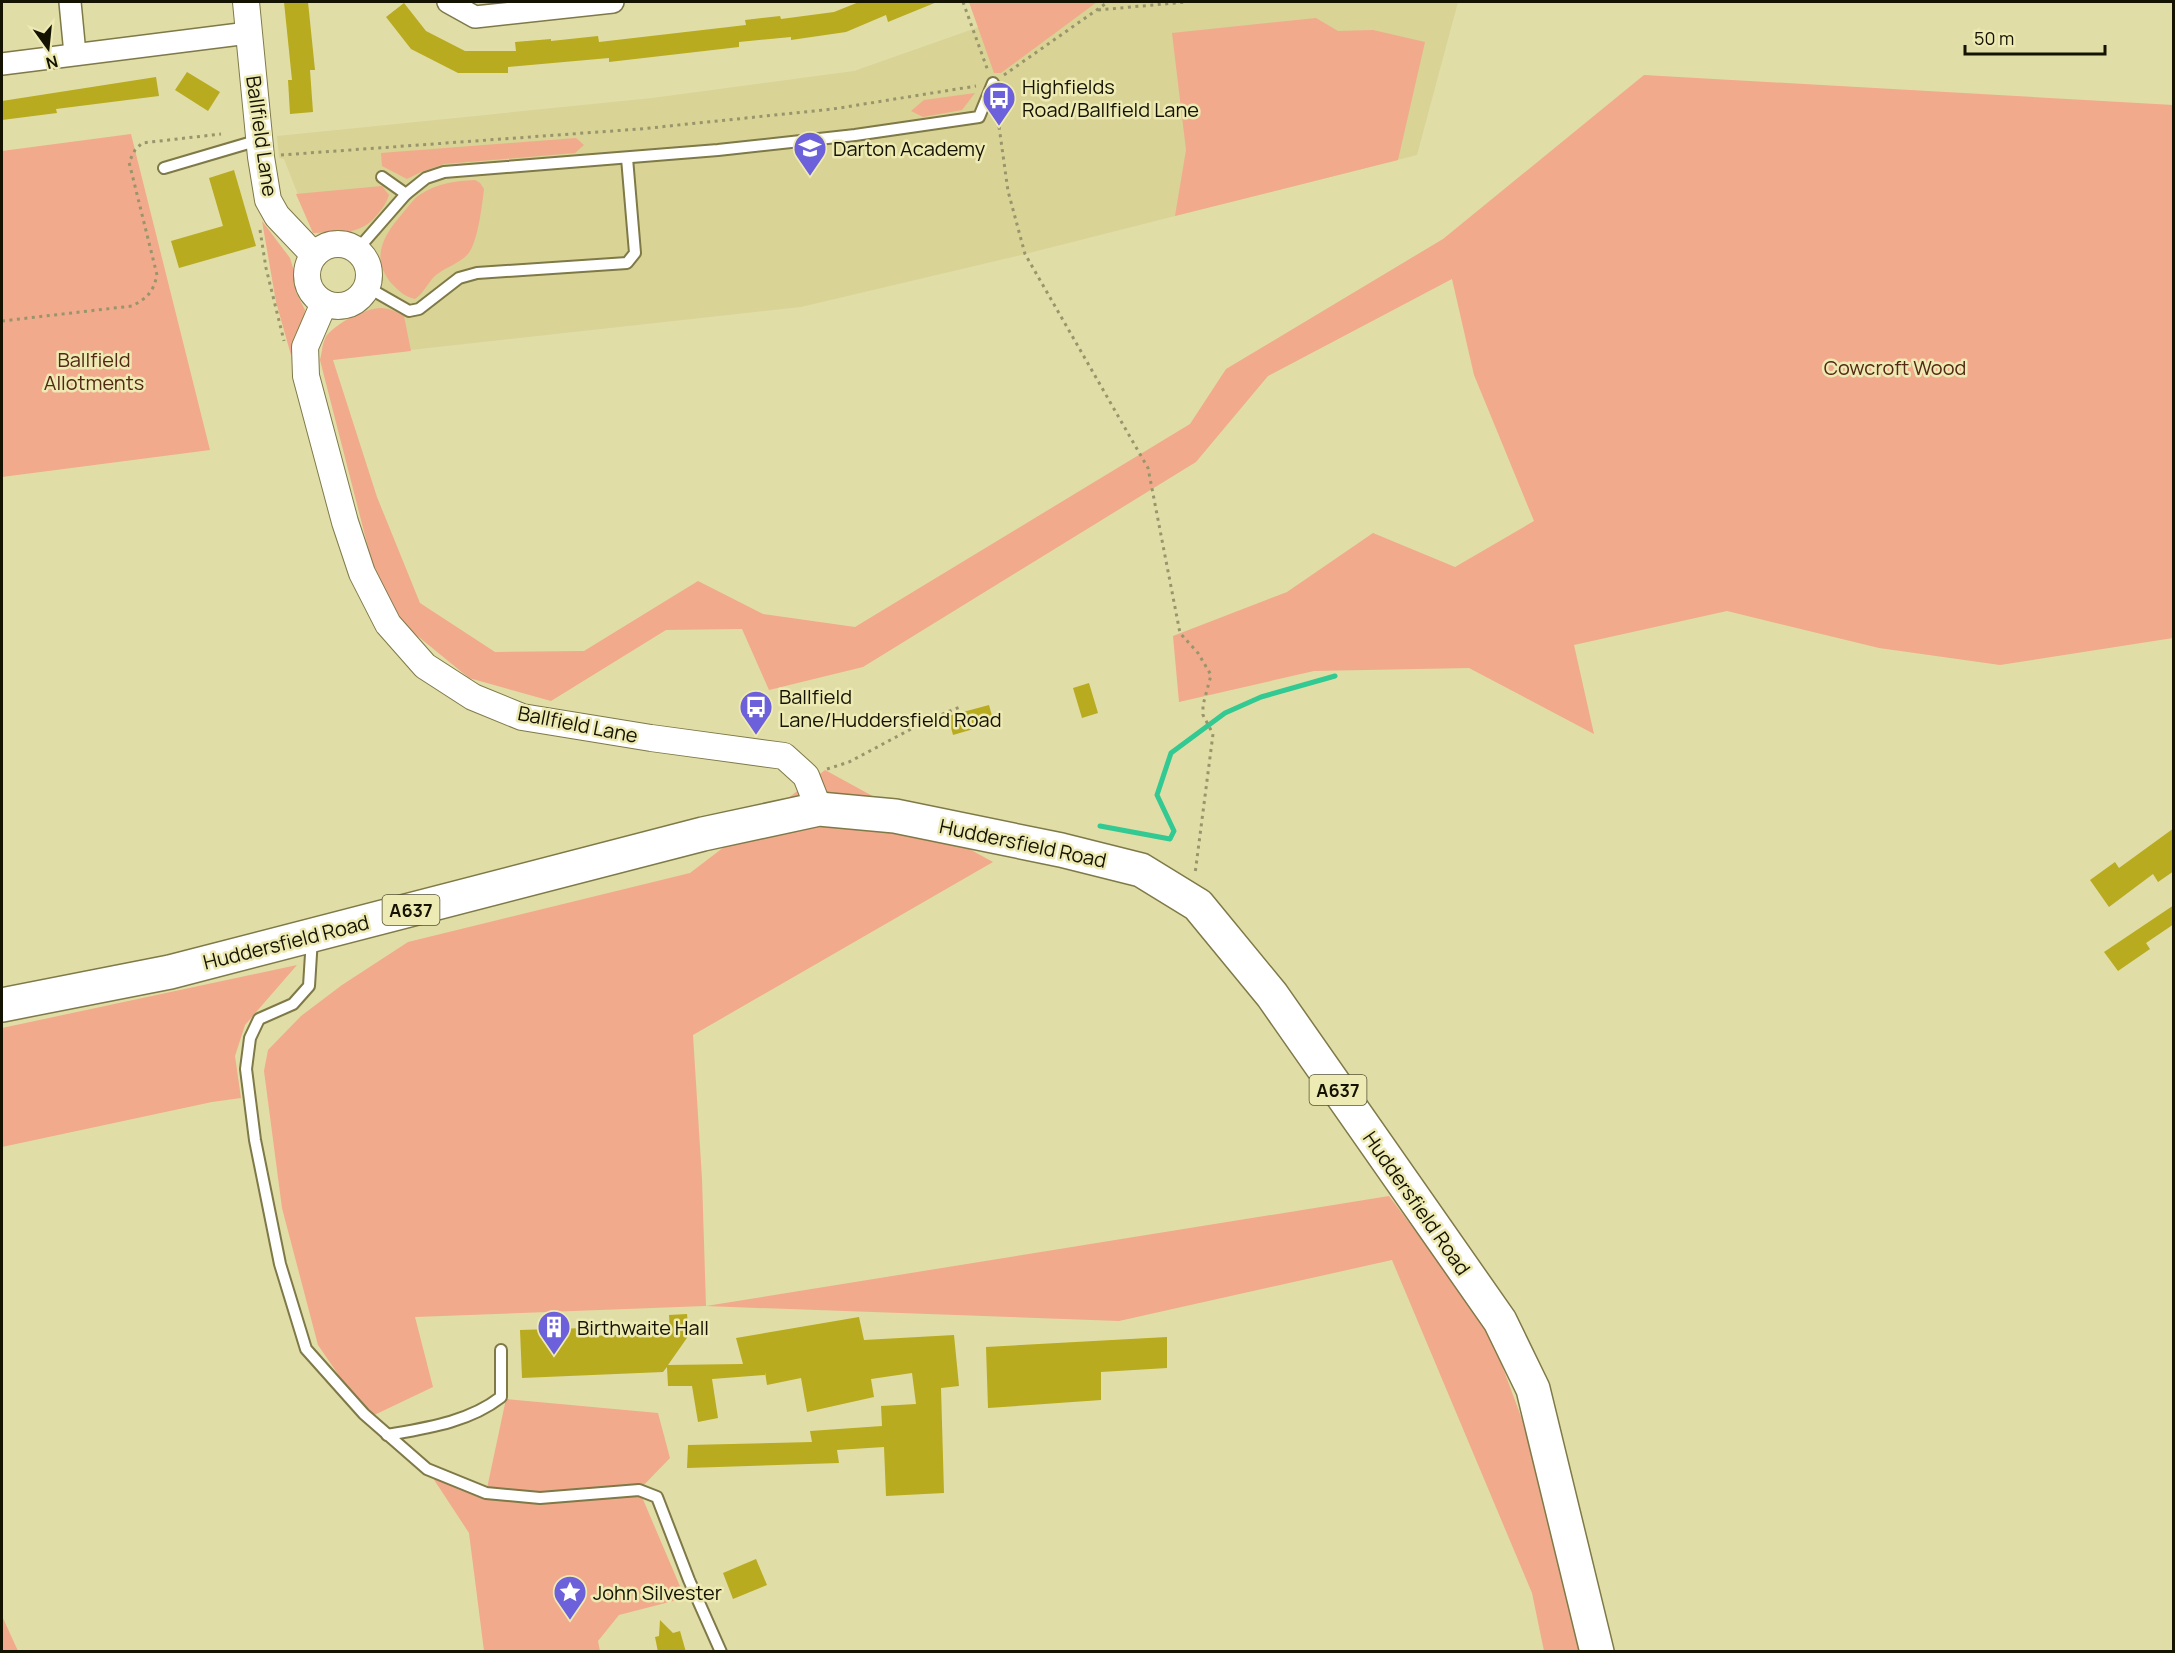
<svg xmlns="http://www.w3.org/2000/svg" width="2175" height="1653" font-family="Manrope,sans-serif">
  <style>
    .built { fill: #d9d395 }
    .green { fill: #f1aa8c }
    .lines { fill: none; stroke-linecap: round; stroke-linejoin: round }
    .stream { stroke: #32c992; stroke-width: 5 }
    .building { fill: #b8ab1f }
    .service-casing { stroke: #7e7947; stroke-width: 14 }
    .minor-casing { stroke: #7e7947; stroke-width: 24 }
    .tertiary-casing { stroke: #7e7947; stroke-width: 28 }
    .trunk-casing { stroke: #7e7947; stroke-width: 36 }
    .path { stroke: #98956c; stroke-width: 3; stroke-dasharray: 3 4.5; stroke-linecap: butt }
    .service { stroke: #fff; stroke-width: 10 }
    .minor { stroke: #fff; stroke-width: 21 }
    .tertiary { stroke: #fff; stroke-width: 26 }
    .trunk { stroke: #fff; stroke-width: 33 }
    .labels { text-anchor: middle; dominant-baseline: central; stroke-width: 5; stroke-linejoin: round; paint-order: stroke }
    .shield { fill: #eeeab3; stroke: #555336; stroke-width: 1.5 }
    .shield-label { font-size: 18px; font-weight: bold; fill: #141201 }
    .poi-label { font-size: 20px; fill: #141201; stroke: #eeeab3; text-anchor: start }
    .street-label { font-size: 20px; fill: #141201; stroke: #eeeab3 }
    .park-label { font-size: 20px; fill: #532815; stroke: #eeeab3 }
  </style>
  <rect width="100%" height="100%" fill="#e1dda7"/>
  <polygon class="built" points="969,2 1458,2 1417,155 1025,254 801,307 320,360 326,335 381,293 366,242 313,233 284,159 279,158 277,136 652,98 854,71 979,27"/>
  <g class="green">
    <polygon points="969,2 1097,2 1001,73 994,73"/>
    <polygon points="1316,18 1338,31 1373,30 1425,42 1398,160 1175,216 1186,150 1172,33"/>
    <path d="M1644,75L2173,105V638L2000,665L1879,648L1727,611L1574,645L1594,734L1469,668L1314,671L1179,702L1173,636L1287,592L1373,533L1455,567L1534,521L1474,375L1452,279L1268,376L1196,462L863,667L769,690L742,629L666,630L551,701L469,678L398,620L371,559L320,360C322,354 322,343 326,337C334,324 366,308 381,308C390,308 396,312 404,316L411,351L333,360L377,497L420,603L495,652L584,651L698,581L763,614L855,627L1190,424L1226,369L1443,239Z"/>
    <polygon points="975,93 962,110 923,117 911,111 924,100"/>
    <polygon points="131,134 210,450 2,477 2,151"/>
    <polygon points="576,138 584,145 575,153 444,164 421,172 407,179 382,166 381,153"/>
    <path d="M475,180L480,183L484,189C482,205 478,242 468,254C460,263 446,267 436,275C428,282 424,293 415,299C405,297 399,291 392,284C370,258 383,236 402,214C408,207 414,198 421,194C438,183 456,181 475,180Z"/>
    <path d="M382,186L389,195C386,204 382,209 376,216C358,237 339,231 313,233L296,194Z"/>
    <polygon points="262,221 290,258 294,271 296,292 305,310 304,318 295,335 291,355 276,302"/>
    <polygon points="825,770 993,862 693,1035 702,1179 706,1306 1389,1196 1487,1325 1523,1422 1579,1651 1544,1651 1532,1593 1392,1260 1119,1321 705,1306 415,1317 433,1387 368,1418 318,1345 282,1208 264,1071 268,1050 301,1016 342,985 408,942 690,873"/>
    <polygon points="297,965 245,1025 235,1056 241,1098 212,1102 2,1147 2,1028"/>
    <polygon points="506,1399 658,1413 670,1458 639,1490 685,1598 619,1615 598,1641 600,1651 484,1651 469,1533 427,1469 486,1493"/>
    <polygon points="2,1616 18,1651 2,1651"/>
  </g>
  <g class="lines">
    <polyline class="stream" points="1100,826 1170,839 1174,831 1157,795 1171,753 1225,713 1261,697 1335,676"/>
  </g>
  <g class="building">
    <polygon points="284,2 308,2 315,70 310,70 313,112 290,114 288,80 292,80"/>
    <polygon points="859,2 937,2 888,22 886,15 846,32 791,40 791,37 739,42 739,47 609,62 609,58 508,67 508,73 458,73 411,49 386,17 404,3 426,31 465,51 516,51 515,42 551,39 551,41 598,36 599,42 746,25 745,20 780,16 781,19 834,12"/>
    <polygon points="187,72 220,92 208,111 175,90"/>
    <polygon points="156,77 159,96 56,109 57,113 2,120 2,101"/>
    <polygon points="234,170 256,246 179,268 171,241 223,226 209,178"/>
    <polygon points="1089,683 1098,713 1082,718 1073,688"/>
    <polygon points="989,705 994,723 953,735 948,716"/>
    <polygon points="2174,828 2174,871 2158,882 2153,874 2109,907 2090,880 2115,862 2119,868"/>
    <polygon points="2174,905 2174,924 2146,943 2150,949 2118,971 2104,952"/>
    <polygon points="687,1314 689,1335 668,1365 743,1364 736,1338 859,1317 864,1340 954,1335 959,1386 941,1388 944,1493 886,1496 884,1447 837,1450 839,1463 687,1468 688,1445 812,1442 810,1431 882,1426 881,1406 916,1404 912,1373 871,1379 874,1397 807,1412 801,1378 767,1385 765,1372 765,1375 712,1379 718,1418 698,1422 692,1386 668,1386 667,1367 663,1372 522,1378 520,1330 585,1328 586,1336 651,1334 670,1331 669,1315"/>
    <polygon points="1167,1337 1167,1368 1101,1372 1101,1400 988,1408 986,1347"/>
    <polygon points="756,1559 767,1585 733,1599 723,1573"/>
    <polygon points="660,1620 673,1633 680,1631 686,1652 658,1652 655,1637 659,1636"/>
  </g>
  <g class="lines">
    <g class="service-casing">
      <g id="service">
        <polyline points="164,168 259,140"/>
        <polyline points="382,177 406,194"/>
        <polyline points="357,250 406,194 426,178 444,172 718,150 855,135 979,117 993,83"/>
        <polyline points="367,287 409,311 419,309 459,278 477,273 627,263 635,253 627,158"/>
        <polyline points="312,938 309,986 293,1004 259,1019 250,1038 246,1069 255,1140 280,1264 306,1349 364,1414 427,1469 486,1493 540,1498 639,1490 657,1497 689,1580 721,1652"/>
        <path d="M387,1435C427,1428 469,1422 501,1397V1350"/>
      </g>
    </g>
    <g class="minor-casing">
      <g id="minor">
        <polyline points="70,2 75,54"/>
        <polyline points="448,2 475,17 613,2"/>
        <polyline points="2,64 248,33"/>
      </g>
    </g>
    <g class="tertiary-casing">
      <g id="tertiary">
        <polyline points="246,2 261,157 268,200 277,216 314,255"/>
        <circle cx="338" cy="275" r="31"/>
        <polyline points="324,303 305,347 306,376 345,522 362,573 388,624 425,666 473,697 522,717 651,738 784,756 806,776 819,809"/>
      </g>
    </g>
    <g class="trunk-casing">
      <polyline id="trunk" points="2,1005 170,972 703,834 819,809 895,816 1061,850 1141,870 1198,905 1272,995 1500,1321 1533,1389 1597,1652"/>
    </g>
    <g class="path">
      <polyline points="963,2 988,71"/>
      <polyline points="1098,10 1186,2"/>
      <polyline points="1004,75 1108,2"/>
      <polyline points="997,112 1008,191 1025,254 1148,468 1180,633 1198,653 1211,675 1203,705 1203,715 1213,734 1195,874"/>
      <polyline points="281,155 640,129 833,109 976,86"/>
      <polyline points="260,230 266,268 284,341"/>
      <path d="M2,321L132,306C147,298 153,293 157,275L129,162L135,150L142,143L221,134"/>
      <polyline points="827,769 849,762 930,719 960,707"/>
    </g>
    <use href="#service" class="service"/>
    <use href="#minor" class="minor"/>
    <use href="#tertiary" class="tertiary"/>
    <use href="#trunk" class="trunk"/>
  </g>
  <defs>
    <g id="bus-pin" transform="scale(1.725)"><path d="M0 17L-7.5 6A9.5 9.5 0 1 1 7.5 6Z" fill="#6d61db" stroke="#eeeab3"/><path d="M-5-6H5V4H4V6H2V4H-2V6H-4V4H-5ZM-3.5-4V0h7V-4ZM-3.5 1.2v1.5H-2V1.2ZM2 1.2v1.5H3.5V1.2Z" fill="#fff"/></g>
    <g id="school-pin" transform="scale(1.725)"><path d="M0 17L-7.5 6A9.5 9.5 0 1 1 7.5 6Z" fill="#6d61db" stroke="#eeeab3"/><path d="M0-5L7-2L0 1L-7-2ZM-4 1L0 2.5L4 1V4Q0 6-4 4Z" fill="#fff"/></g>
    <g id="building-pin" transform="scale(1.725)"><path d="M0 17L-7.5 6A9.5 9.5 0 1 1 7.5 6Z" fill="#6d61db" stroke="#eeeab3"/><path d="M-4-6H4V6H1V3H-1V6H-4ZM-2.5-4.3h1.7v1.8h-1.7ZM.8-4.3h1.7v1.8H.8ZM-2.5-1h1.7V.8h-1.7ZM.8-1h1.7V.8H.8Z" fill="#fff"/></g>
    <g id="sight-pin" transform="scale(1.725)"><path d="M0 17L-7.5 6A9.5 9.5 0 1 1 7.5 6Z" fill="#6d61db" stroke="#eeeab3"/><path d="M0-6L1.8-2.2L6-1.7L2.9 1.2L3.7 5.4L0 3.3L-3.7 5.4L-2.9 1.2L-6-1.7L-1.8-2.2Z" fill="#fff"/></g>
  </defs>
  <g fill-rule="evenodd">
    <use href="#bus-pin" x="999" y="98"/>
    <use href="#school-pin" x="810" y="148"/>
    <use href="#bus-pin" x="756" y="707"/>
    <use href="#building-pin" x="554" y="1327"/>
    <use href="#sight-pin" x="570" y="1592"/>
  </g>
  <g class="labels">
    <g class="shield">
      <rect x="382.5" y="895" width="57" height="30" rx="4.5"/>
      <rect x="1309.5" y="1075" width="57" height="30" rx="4.5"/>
    </g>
    <g class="shield-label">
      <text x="411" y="910">A637</text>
      <text x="1338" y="1090">A637</text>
    </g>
    <g class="poi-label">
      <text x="1022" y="86">Highfields<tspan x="1022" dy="23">Road/Ballfield Lane</tspan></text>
      <text x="833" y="148">Darton Academy</text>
      <text x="779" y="696">Ballfield<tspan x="779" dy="23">Lane/Huddersfield Road</tspan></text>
      <text x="577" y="1327">Birthwaite Hall</text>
      <text x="593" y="1592">John Silvester</text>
    </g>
    <g class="street-label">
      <text transform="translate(262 136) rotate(82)">Ballfield Lane</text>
      <text transform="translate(578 724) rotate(11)">Ballfield Lane</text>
      <text transform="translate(1023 843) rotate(12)">Huddersfield Road</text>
      <text transform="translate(286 942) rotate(-14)">Huddersfield Road</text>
      <text transform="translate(1417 1203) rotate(55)">Huddersfield Road</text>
    </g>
    <g class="park-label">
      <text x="94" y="359">Ballfield<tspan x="94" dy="23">Allotments</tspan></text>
      <text x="1895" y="367">Cowcroft Wood</text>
    </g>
  </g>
  <rect width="2175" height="1653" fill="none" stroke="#141201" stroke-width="6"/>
  <g transform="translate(48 48) rotate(165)" stroke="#eeeab3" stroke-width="4.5" paint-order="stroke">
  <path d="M0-4.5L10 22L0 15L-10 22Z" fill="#141201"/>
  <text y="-9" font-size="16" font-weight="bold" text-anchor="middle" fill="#141201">N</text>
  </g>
  <path d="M1965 45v9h140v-9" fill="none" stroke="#141201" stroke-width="3"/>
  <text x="1974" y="45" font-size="18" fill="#141201" stroke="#eeeab3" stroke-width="4.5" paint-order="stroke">50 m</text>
</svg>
